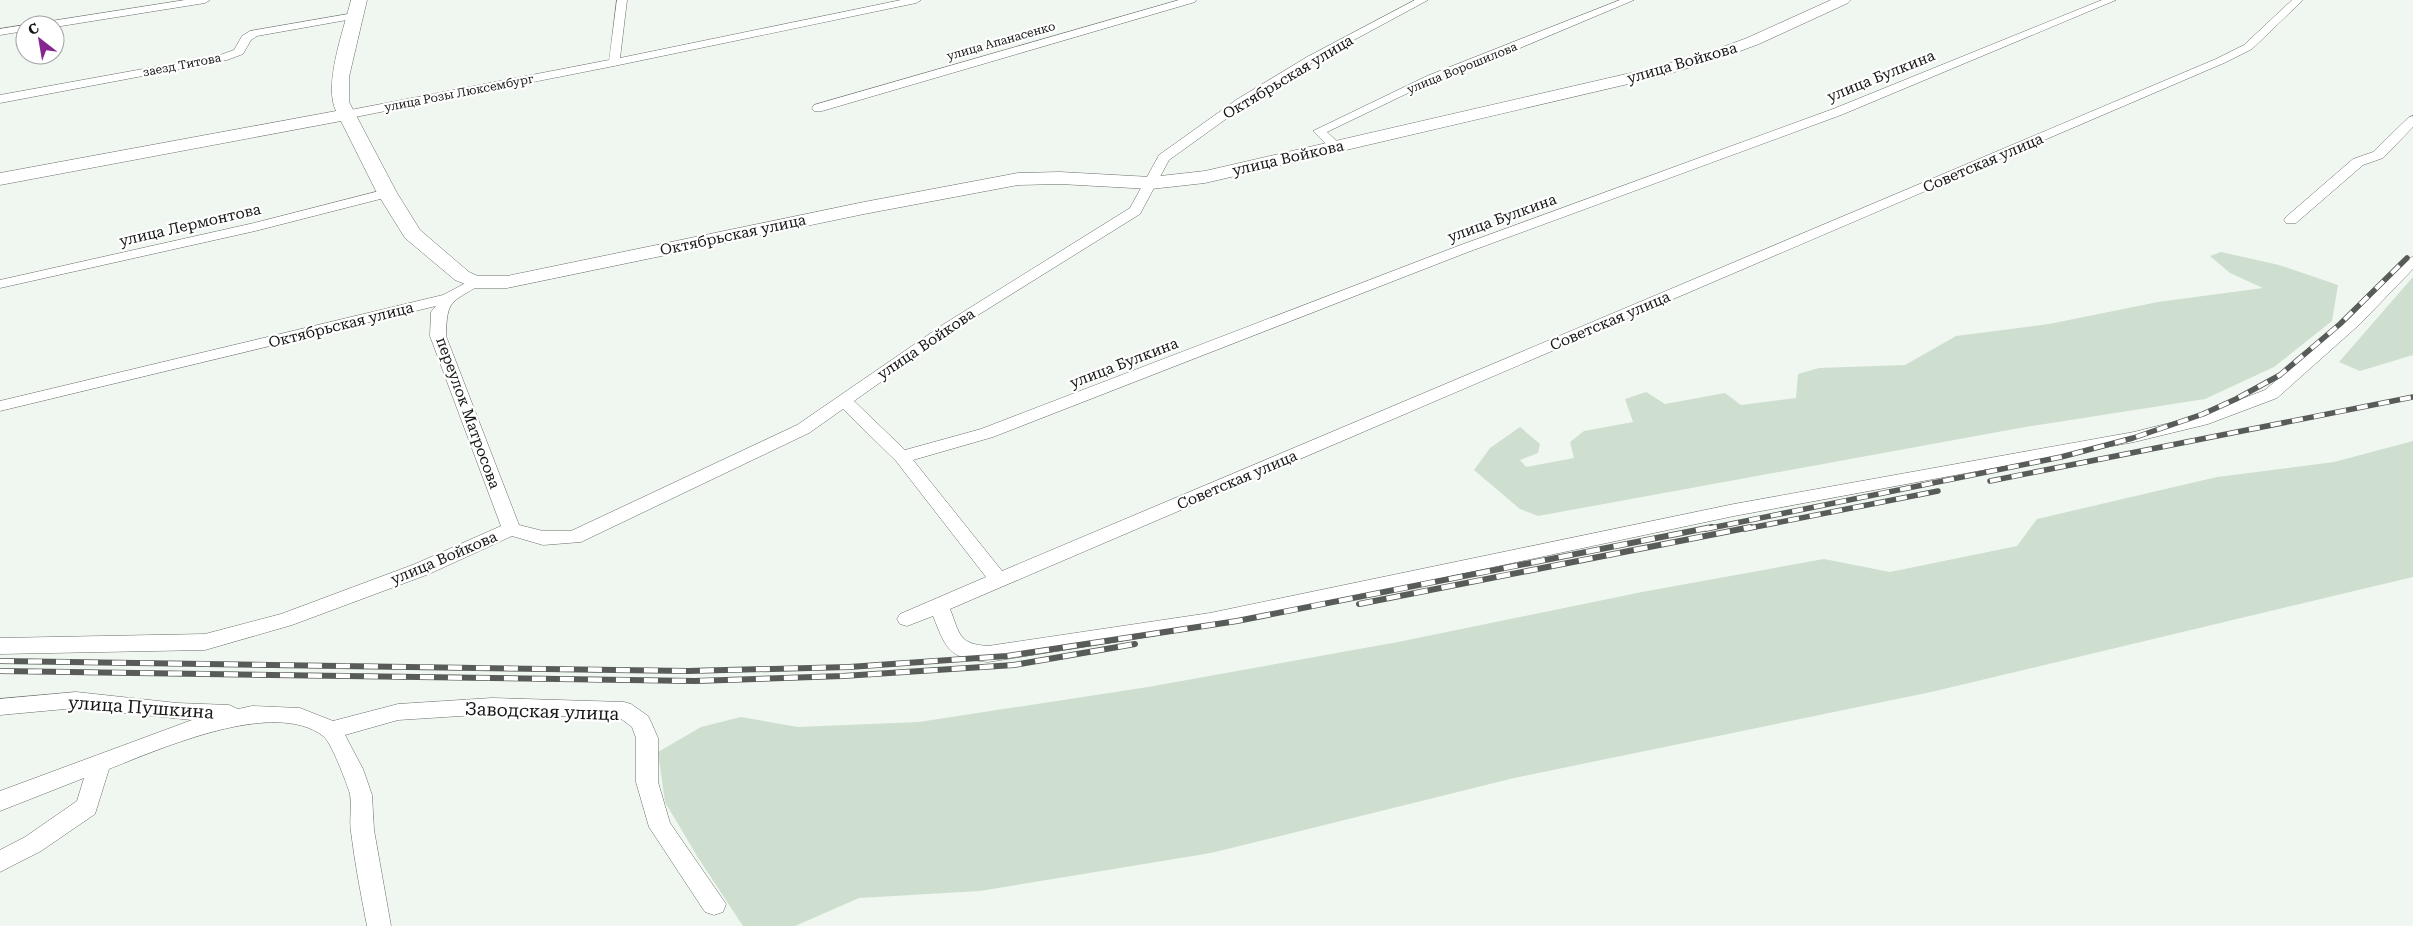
<svg xmlns="http://www.w3.org/2000/svg" width="2413" height="926" font-family="'Roboto Serif',serif">
  <style>
    .green { fill: #cedfd0 }
    .lines { fill: none; stroke-linecap: round; stroke-linejoin: round }
    .minor-casing { stroke: #686e69; stroke-width: 1 }
    .secondary-casing { stroke: #686e69; stroke-width: 1 }
    .minor { fill: #fff; fill-rule: evenodd }
    .secondary { fill: #fff; fill-rule: evenodd }
    .rail-far1-casing { stroke: #585c58; stroke-width: 5.5 }
    .rail-casing { stroke: #585c58; stroke-width: 6 }
    .rail-far1 { stroke: #fff; stroke-width: 4; stroke-dasharray: 11; stroke-linecap: butt }
    .rail { stroke: #fff; stroke-width: 4.5; stroke-dasharray: 14; stroke-linecap: butt }
    .labels { text-anchor: middle; dominant-baseline: central; stroke-width: 4.5; stroke-linejoin: round; paint-order: stroke }
    .far-street-label { font-size: 12px; fill: #141614; stroke: #fff }
    .street-label { font-size: 15px; fill: #141614; stroke: #fff }
    .near-street-label { font-size: 18px; fill: #141614; stroke: #fff }
  </style>
  <rect width="100%" height="100%" fill="#f0f6f0"/>
  <g class="green">
    <polygon points="2221,252 2279,265 2338,285 2332,321 2274,367 2205,399 2025,427 1538,516 1520,509 1474,470 1490,448 1520,427 1540,444 1538,453 1520,460 1526,467 1574,458 1570,442 1584,431 1633,422 1625,399 1646,392 1665,404 1725,393 1741,405 1796,398 1798,374 1819,368 1905,365 1956,336 2049,324 2158,302 2263,288 2230,273 2210,256"/>
    <polygon points="2413,277 2413,355 2360,371 2339,362"/>
    <polygon points="2413,441 2413,577 1931,692 1514,778 1211,853 980,891 859,898 795,926 743,926 697,856 665,802 658,752 701,727 741,717 798,727 919,722 1148,687 1398,642 1642,592 1824,559 1890,572 2017,546 2037,519 2217,477 2334,462"/>
  </g>
  <g class="lines">
    <g class="minor-casing">
      <g id="minor">
        <polygon points="185,0 210,0 205,3 55,27 55,25 40,25 45,22"/>
        <polygon points="617,0 627,0 620,58 901,0 921,0 916,3 614,66 345,119 339,115 345,111 609,60"/>
        <polygon points="1179,0 1196,0 1195,2 822,111 814,111 812,108 814,105"/>
        <path d="M1415,0H1428L1315,61L1244,106L1169,160L1140,214L954,330L854,401L905,450L981,429L1458,246L1833,109L2102,0H2116L1841,115L1468,252L993,437L913,460L1002,571L2216,59L2244,45L2292,0H2303L2252,49L2224,63L950,609C960,634 958,644 988,646L1210,613L1734,504L2134,432L2197,416L2265,390L2350,318L2408,258L2413,257V269L2360,324L2277,398L2208,424L2134,442L1734,516L1210,627L988,662C949,658 947,651 933,616L907,626L900,624L897,619L900,614L986,577L896,461L843,409L809,433L581,542L543,545L512,536L429,574L292,625L205,650L0,654V638L205,634L281,614L415,564L501,526L430,336L431,312L436,306L0,411V401L443,295L475,278L480,279L482,282L480,285C450,303 447,300 446,336L519,525L543,531H571L797,425L944,324L1130,208L1159,155L1236,100L1307,57Z"/>
        <polygon points="1620,0 1634,0 1513,51 1435,80 1327,132 1343,147 1342,150 1332,150 1313,131 1427,76"/>
        <polygon points="354,13 358,14 358,18 257,36 251,40 243,54 227,60 0,103 0,95 220,55 234,50 242,36 250,31"/>
        <polygon points="25,25 25,31 0,35 0,29"/>
        <polygon points="2413,116 2413,127 2383,158 2363,165 2296,223 2286,223 2284,220 2286,217 2353,159 2373,152 2409,117"/>
        <polygon points="387,189 392,190 394,193 392,196 255,231 0,288 0,280 254,223"/>
        <path d="M76,692L177,703L229,705L238,709L252,706L300,708L333,721L398,704L492,698L624,702L631,704L648,716L651,722L658,738V782L670,823L726,904L723,912L714,915L705,912L649,827L636,782V738L632,727L620,718L492,714L398,720L345,735L363,769L372,795L374,830L391,926H367C361,895 355,864 351,832C349,820 352,806 350,794C347,784 331,741 323,736C274,698 160,749 109,769L95,814L41,851L0,872V850L25,837L77,801L84,778L0,811V791L192,720L76,708L0,715V699Z"/>
      </g>
    </g>
    <g class="secondary-casing">
      <path id="secondary" d="M351,0H367L349,77V102L397,193L420,230L469,272L478,276H507L864,202L1018,173L1060,172L1151,177L1205,171L1648,69L1709,52L1747,38L1831,0H1851L1848,3L1759,44L1721,58L1658,77L1205,183L1151,189L1060,184L1018,185L864,214L507,288H475L455,280L405,238L377,193L341,121L0,185V173L336,111C323,85 344,29 351,0Z"/>
    </g>
    <use href="#minor" class="minor"/>
    <use href="#secondary" class="secondary"/>
    <g class="rail-far1-casing">
      <g id="rail-far1">
        <polyline points="1990,481 2413,397"/>
        <polyline points="1706,529 2061,457 2133,438 2203,414 2236,399 2280,375 2340,324 2407,258"/>
        <polyline points="1745,529 1938,491"/>
      </g>
    </g>
    <g class="rail-casing">
      <g id="rail">
        <polyline points="1359,604 1751,527"/>
        <polyline points="0,661 688,671 849,667 1007,656 1237,621 1712,527"/>
        <polyline points="0,671 695,681 843,676 1014,665 1135,644"/>
      </g>
    </g>
    <use href="#rail-far1" class="rail-far1"/>
    <use href="#rail" class="rail"/>
  </g>
  <g class="labels">
    <g class="far-street-label">
      <text transform="translate(1001 41) rotate(-16)">улица Апанасенко</text>
      <text transform="translate(182 65) rotate(-11)">заезд Титова</text>
      <text transform="translate(1462 68) rotate(-22)">улица Ворошилова</text>
      <text transform="translate(459 93) rotate(-11)">улица Розы Люксембург</text>
    </g>
    <g class="street-label">
      <text transform="translate(1682 63) rotate(-16)">улица Войкова</text>
      <text transform="translate(1881 76) rotate(-22)">улица Булкина</text>
      <text transform="translate(1288 77) rotate(-31)">Октябрьская улица</text>
      <text transform="translate(1288 158) rotate(-13)">улица Войкова</text>
      <text transform="translate(1983 163) rotate(-23)">Советская улица</text>
      <text transform="translate(1502 218) rotate(-20)">улица Булкина</text>
      <text transform="translate(190 225) rotate(-13)">улица Лермонтова</text>
      <text transform="translate(733 235) rotate(-12)">Октябрьская улица</text>
      <text transform="translate(1610 321) rotate(-23)">Советская улица</text>
      <text transform="translate(341 325) rotate(-14)">Октябрьская улица</text>
      <text transform="translate(926 344) rotate(-34)">улица Войкова</text>
      <text transform="translate(1124 363) rotate(-21)">улица Булкина</text>
      <text transform="translate(468 413) rotate(70)">переулок Матросова</text>
      <text transform="translate(1237 480) rotate(-23)">Советская улица</text>
      <text transform="translate(444 558) rotate(-23)">улица Войкова</text>
    </g>
    <g class="near-street-label">
      <text transform="translate(141 707) rotate(4)">улица Пушкина</text>
      <text transform="translate(542 711) rotate(2)">Заводская улица</text>
    </g>
  </g>
  <g transform="translate(40 40) rotate(329)"><circle r="24" fill="#ffffff" stroke="#a1a2a1"/>
  <path d="M0-4L9 19L0 12L-9 19Z" fill="#86258f"/>
  <text y="-8" font-size="14" font-weight="bold" text-anchor="middle" fill="#141614">С</text>
  </g>
</svg>
